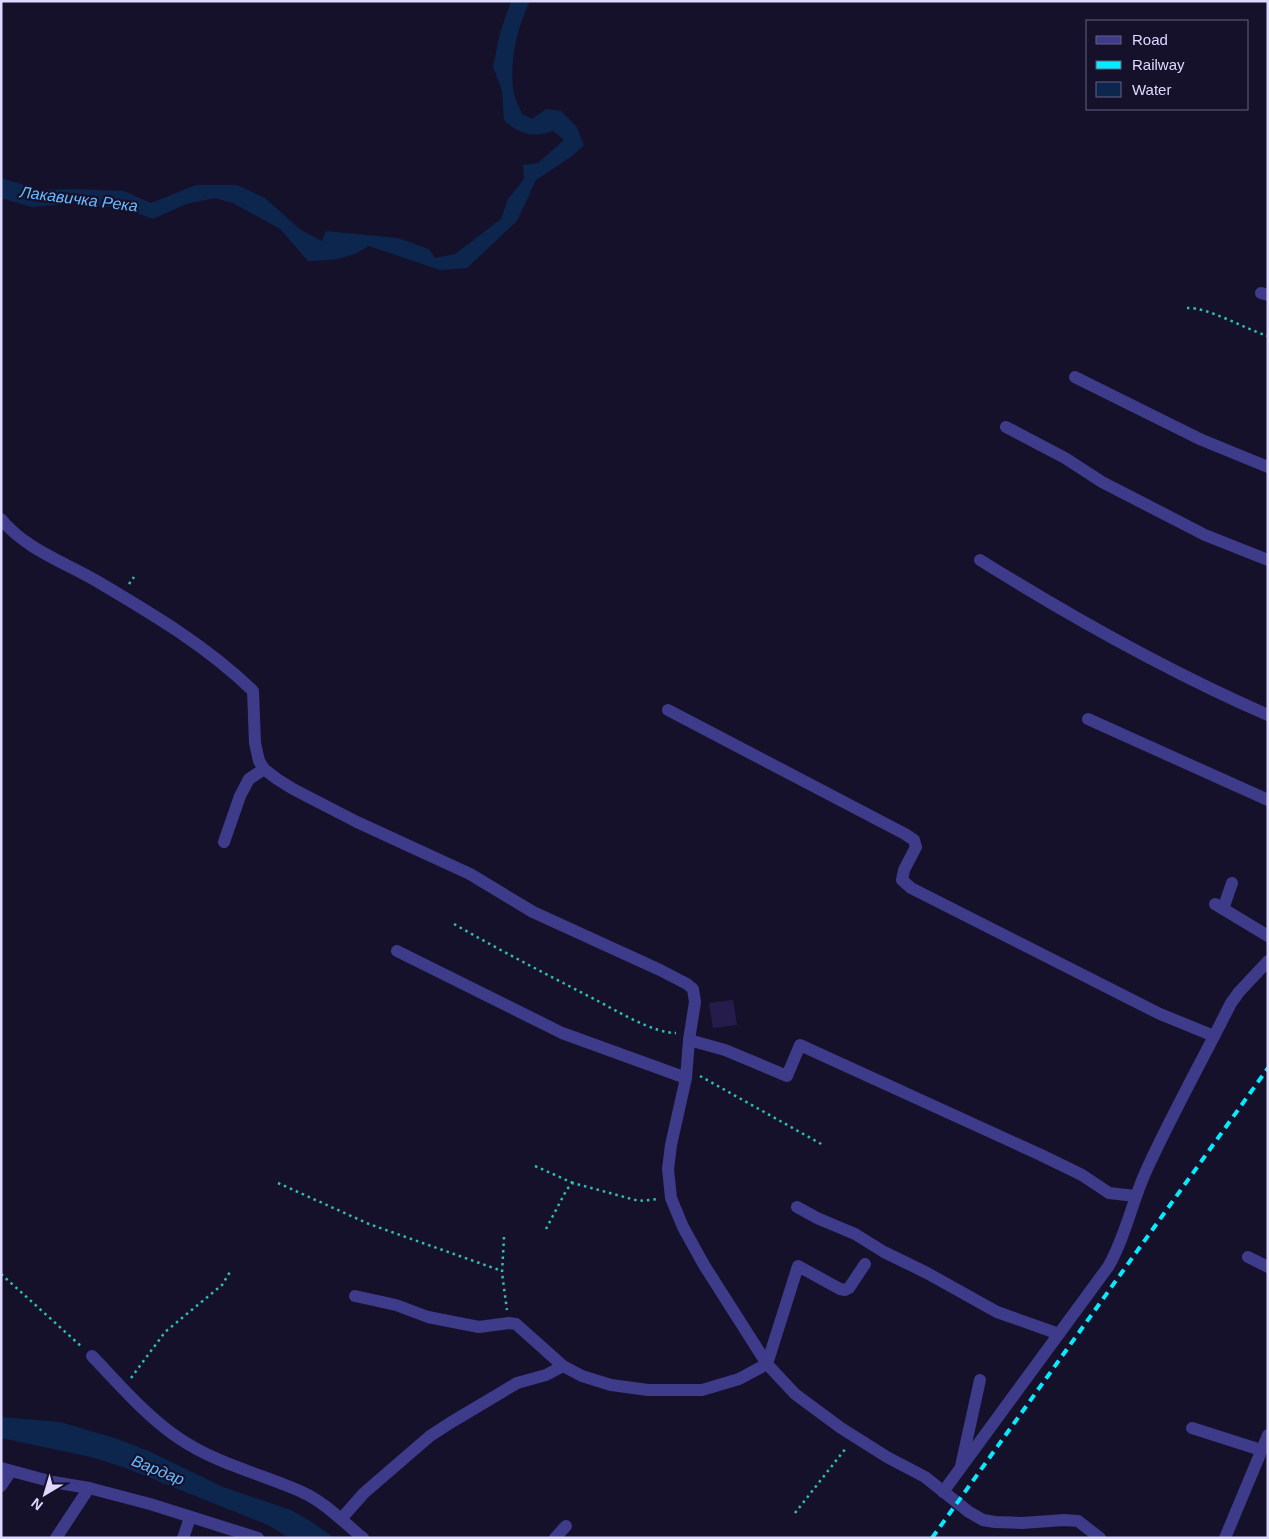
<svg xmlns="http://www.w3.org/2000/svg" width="1269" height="1539" font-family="Arial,sans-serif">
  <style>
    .water { fill: #0c264e }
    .building { fill: #251c4c }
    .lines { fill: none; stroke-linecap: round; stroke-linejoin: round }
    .path { stroke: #2fbeb3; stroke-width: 2.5; stroke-dasharray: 2.5 4; stroke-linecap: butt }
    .minor { stroke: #3d3b8a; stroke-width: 12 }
    .rail { stroke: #06ebff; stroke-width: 4; stroke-dasharray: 8 6; stroke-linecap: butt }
    .labels { text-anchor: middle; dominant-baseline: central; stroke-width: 4.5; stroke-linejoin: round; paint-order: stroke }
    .water-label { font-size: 16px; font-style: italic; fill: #68bcff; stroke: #15112b }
  </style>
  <rect width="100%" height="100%" fill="#15112b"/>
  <g class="water">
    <path d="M511,1H530C517,28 510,58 513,88C514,97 519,106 522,114L532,119L546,109L561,111L576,126L584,145L571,157L536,180L517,221L467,268L440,270L369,246C346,260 334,260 308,261L280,229L233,203L214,198L186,204L153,219L126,209L76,203L31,207L1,198V178L41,190L72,189L124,191L151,203L196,185H237L265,198L301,230L322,241L326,231L398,238L429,249L435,258L455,254L501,219L508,199L524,179L523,165L538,163L564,140L553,131C533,138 520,135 504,120L502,90L493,67L500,33Z"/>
    <polygon points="1,1417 60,1422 118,1439 153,1453 223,1487 291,1510 312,1522 334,1538 289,1538 268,1525 123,1467 91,1457 1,1438"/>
  </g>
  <polygon class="building" points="733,1000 737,1025 713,1028 709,1003"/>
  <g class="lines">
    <g class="path">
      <path d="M1187,308C1208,307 1245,329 1268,336"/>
      <polyline points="129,584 134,577"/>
      <path d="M454,924C501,951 548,975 596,1000C617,1011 653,1033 676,1033"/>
      <polyline points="700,1076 823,1145"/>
      <polyline points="535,1166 573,1183"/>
      <polyline points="278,1183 369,1224 502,1271"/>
      <polyline points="546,1229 567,1189 573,1183 639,1201 658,1199"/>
      <polyline points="504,1237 502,1273 507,1310"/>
      <polyline points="1,1274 82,1347"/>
      <polyline points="131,1378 165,1332 222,1285 230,1272"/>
      <polyline points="795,1513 846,1448"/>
    </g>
    <g class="minor">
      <polyline points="1261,293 1268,295"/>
      <polyline points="1075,377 1202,440 1268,467"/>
      <polyline points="1006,427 1065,458 1102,482 1205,535 1268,560"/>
      <path d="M1,519C26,550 67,563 100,583C154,615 208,647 253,691L255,743L259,761L264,769L277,779L293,789L357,822L470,874L533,912L660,970L687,984L693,989L695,1002L689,1040L686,1078L671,1145L668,1169L671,1198L683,1227L704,1265L767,1364L795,1394L841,1428L887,1457L925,1477L969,1512L983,1520L995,1522L1022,1523L1064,1520L1078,1521L1100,1538"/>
      <path d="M980,560C1073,618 1167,671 1268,715"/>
      <polyline points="668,710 905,834 914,840 916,847 904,870 902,880 911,888 1160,1014 1214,1036"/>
      <polyline points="1088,719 1268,800"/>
      <polyline points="224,842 240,796 249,779 264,769"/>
      <polyline points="1215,904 1268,936"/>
      <polyline points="1223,909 1232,883"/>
      <polyline points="397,951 562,1033 686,1078"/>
      <polyline points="689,1040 725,1050 787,1076 800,1045 1041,1155 1082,1175 1109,1193 1135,1196"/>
      <polyline points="797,1207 817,1218 855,1234 884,1252 927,1273 997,1312 1059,1334"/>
      <polyline points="1248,1257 1268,1267"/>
      <polyline points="355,1296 396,1305 428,1317 479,1327 509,1323 516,1324 563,1366 582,1376 611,1385 648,1390 702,1390 739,1379 767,1364 798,1266 840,1289 845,1290 849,1288 865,1264"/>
      <path d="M92,1356C120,1385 147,1417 180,1439C217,1464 262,1474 302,1492C326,1503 343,1522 363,1538"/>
      <polyline points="1192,1428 1261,1450"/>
      <polyline points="961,1466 980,1380"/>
      <polyline points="1,1468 53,1482 89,1488 150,1504 258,1538"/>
      <polyline points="1,1486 11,1471"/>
      <path d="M943,1492L1108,1267C1125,1238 1132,1202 1146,1171C1172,1114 1203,1059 1231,1003L1239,992L1268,961"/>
      <polyline points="341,1519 364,1493 430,1436 450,1423 517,1383 546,1375 563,1366"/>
      <polyline points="56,1538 89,1488"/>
      <polyline points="183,1538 190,1518"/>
      <polyline points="555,1538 566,1526"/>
      <polyline points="1225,1538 1268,1435"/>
    </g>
    <polyline class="rail" points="932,1538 1268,1068"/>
  </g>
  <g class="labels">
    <g class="water-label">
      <text transform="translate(79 199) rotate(7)">Лакавичка Река</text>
      <text transform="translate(158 1470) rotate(22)">Вардар</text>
    </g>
  </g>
  <rect width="1269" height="1539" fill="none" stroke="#dedaff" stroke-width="5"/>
  <rect x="1086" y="20" width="162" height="90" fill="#15112b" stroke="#656180"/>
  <rect x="1096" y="36" width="25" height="8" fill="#3d3b8a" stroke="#656180"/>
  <text x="1132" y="45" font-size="15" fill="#dedaff">Road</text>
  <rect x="1096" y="61" width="25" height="8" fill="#06ebff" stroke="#656180"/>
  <text x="1132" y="70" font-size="15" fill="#dedaff">Railway</text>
  <rect x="1096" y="82" width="25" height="15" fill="#0c264e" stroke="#656180"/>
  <text x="1132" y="95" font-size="15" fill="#dedaff">Water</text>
  <g transform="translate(45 1494) rotate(218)" stroke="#15112b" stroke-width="4" paint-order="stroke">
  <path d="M0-4L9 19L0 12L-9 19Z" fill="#dedaff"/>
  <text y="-8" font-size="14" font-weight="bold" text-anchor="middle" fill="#dedaff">N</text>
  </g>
</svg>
